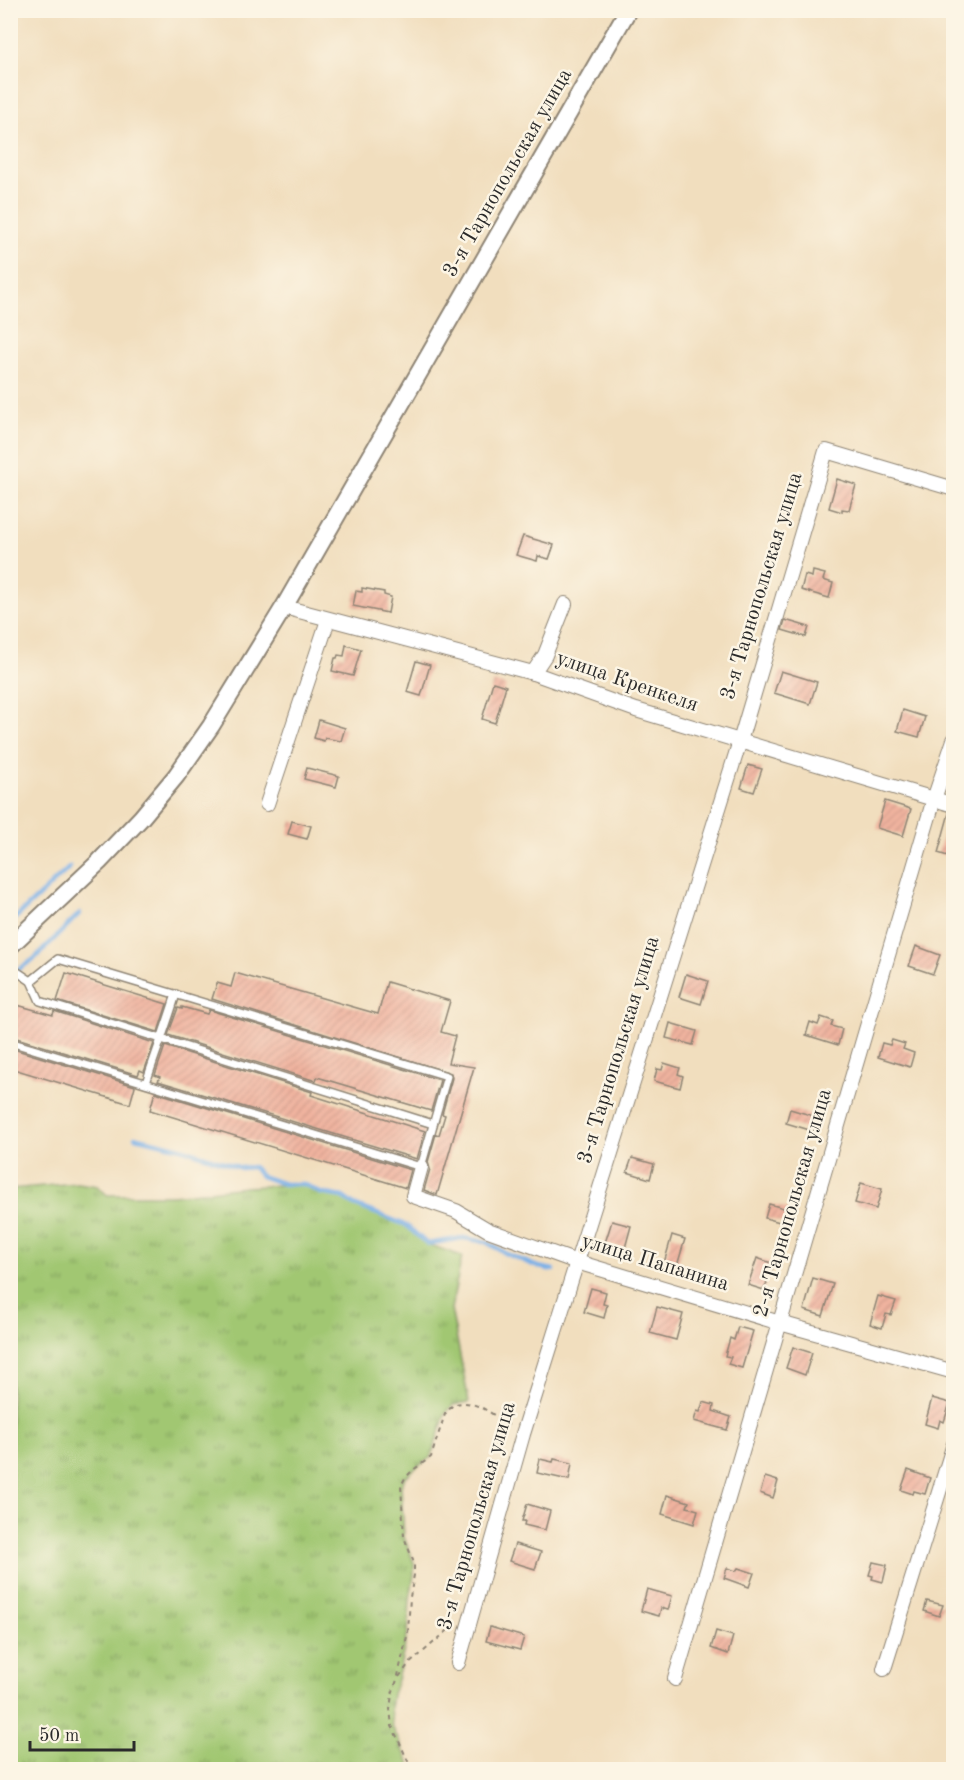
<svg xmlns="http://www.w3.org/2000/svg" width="964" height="1780" font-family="'Old Standard TT',serif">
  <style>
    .grass { fill: url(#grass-tufts); stroke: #66794e; stroke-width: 1.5 }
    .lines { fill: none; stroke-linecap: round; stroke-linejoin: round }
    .stream { stroke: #78afe7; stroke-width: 4.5 }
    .building { fill: url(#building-hatch) }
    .service-casing { stroke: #8e8474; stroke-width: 10 }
    .minor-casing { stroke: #8e8474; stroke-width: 16 }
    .tertiary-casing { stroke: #8e8474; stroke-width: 20 }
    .path { stroke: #8e8474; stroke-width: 2; stroke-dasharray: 4.5 4.5; stroke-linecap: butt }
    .service { stroke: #fff; stroke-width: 7 }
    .minor { stroke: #fff; stroke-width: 14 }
    .tertiary { stroke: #fff; stroke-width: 16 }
    .labels { text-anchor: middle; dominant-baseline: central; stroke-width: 5; stroke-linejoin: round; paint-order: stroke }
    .street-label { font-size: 21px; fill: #2b2b2b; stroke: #fcf5e5 }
  </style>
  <defs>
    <pattern id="grass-tufts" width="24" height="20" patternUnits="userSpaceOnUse" patternTransform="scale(1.5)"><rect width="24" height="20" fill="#a1c772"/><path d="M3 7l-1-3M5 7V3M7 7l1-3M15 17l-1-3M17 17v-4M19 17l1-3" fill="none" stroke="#83a25e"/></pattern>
    <pattern id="building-hatch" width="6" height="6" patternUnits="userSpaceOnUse" patternTransform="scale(1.5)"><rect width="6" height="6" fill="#f0b39f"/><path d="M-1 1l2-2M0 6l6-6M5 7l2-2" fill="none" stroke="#ce9a89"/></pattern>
  </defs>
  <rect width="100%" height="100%" fill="#fcf5e5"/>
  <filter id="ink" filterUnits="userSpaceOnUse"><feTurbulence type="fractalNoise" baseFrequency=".0167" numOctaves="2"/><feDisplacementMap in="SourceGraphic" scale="12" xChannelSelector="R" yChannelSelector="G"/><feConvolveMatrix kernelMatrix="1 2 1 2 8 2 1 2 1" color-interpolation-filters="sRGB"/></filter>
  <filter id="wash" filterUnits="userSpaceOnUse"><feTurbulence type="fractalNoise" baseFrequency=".008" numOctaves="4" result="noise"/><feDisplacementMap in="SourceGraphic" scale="24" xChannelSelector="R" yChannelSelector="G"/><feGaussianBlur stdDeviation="1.35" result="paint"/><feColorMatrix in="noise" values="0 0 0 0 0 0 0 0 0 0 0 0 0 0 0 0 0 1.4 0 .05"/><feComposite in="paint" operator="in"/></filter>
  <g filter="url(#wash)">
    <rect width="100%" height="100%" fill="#f1debe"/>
    <polygon class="grass" points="77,1183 98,1186 107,1195 173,1195 246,1187 304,1184 320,1193 343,1197 354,1205 406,1225 427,1244 462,1256 451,1309 469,1402 453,1405 445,1414 431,1457 413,1470 405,1478 401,1486 404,1537 414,1563 414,1575 410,1598 408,1632 397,1680 392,1694 390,1709 392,1726 412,1769 11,1769 11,1189"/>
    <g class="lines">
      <g class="stream">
        <polyline points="10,923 70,867"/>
        <polyline points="10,975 34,959 80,913"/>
        <polyline points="135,1137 181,1148 241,1168 253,1167 261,1176 284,1184 304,1184 320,1193 343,1197 354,1205 406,1225 427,1244 463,1238 486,1242 507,1254 538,1267 554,1270"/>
      </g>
    </g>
    <g id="blocks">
      <g class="building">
        <polygon points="837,479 856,485 849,510 842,509 842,512 829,508"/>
        <polygon points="523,536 554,545 549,559 538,556 537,561 516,555"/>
        <polygon points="813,571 825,574 823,580 833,583 829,598 801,590 805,575 812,577"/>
        <polygon points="362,588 384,592 384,595 391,597 388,613 353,606 356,591 362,592"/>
        <polygon points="785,620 809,627 806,637 782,630"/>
        <polygon points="346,645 361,649 353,676 332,671 335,658 337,658 338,655 344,656"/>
        <polygon points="416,661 430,665 421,696 407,692"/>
        <polygon points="781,671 817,682 810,704 774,693"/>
        <polygon points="493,682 506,686 495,723 482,719"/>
        <polygon points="903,710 925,717 919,737 897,731"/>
        <polygon points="319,720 345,728 341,741 325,738 324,741 314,738"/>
        <polygon points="748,765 762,769 754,792 741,788"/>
        <polygon points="307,768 339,776 336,787 304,779"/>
        <polygon points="885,801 911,809 903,836 877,828"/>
        <polygon points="949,813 954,814 954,858 938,853"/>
        <polygon points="292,821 311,826 307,839 288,834"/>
        <polygon points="916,946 940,955 933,974 909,966"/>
        <polygon points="66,973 167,1004 158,1032 57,1001"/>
        <polygon points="235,973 378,1014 387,982 450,1001 441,1032 455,1036 448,1063 474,1067 437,1195 424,1190 430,1169 428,1162 436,1134 439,1135 445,1115 442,1114 452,1078 451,1073 212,999 217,983 231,987"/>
        <polygon points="686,974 708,981 701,1004 679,997"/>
        <polygon points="10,1003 53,1015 54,1011 154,1043 144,1072 140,1070 138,1075 10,1036"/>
        <polygon points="182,1007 207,1014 209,1010 440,1080 431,1111 317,1077 316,1081 168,1035 178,1008 182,1009"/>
        <polygon points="821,1017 833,1021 831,1026 842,1029 838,1045 806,1035 810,1022 818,1025"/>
        <polygon points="670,1023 697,1031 693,1045 666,1038"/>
        <polygon points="892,1040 905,1044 903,1049 914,1053 910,1067 878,1057 882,1043 890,1045"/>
        <polygon points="165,1046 312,1092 311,1095 425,1131 417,1159 158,1081 160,1077 155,1075"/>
        <polygon points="10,1048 135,1086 130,1104 10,1068"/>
        <polygon points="664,1063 680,1068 678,1074 683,1076 680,1088 654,1081 657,1069 662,1070"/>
        <polygon points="155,1092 411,1170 406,1188 150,1110"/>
        <polygon points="790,1109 817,1117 813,1131 786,1123"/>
        <polygon points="632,1158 654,1164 650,1179 627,1172"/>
        <polygon points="861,1183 882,1189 876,1209 855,1203"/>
        <polygon points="769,1204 791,1210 787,1224 765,1218"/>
        <polygon points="612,1221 631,1226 625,1248 605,1243"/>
        <polygon points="672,1235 685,1239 677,1266 664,1263"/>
        <polygon points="757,1258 774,1264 764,1290 748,1285"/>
        <polygon points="813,1278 833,1284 823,1316 804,1310"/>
        <polygon points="591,1288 606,1292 603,1304 607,1305 604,1318 584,1312"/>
        <polygon points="878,1296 896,1301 891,1315 886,1314 882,1328 870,1324"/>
        <polygon points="657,1307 683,1314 676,1340 650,1333"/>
        <polygon points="738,1327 753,1331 742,1368 728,1364 731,1357 725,1356 730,1338 734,1340"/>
        <polygon points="793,1347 812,1353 805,1375 786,1368"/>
        <polygon points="932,1398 950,1403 944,1422 940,1420 938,1428 925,1424"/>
        <polygon points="703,1402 714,1405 713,1411 731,1417 727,1430 694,1421 697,1411 700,1412"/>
        <polygon points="540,1459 553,1462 554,1459 572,1463 569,1480 537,1473"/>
        <polygon points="908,1470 930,1478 925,1494 914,1491 913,1494 901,1490"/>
        <polygon points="765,1477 778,1481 773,1498 760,1493"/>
        <polygon points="667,1495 689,1502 687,1507 698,1510 694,1524 662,1514"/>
        <polygon points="527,1504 550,1511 545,1530 524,1525 525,1521 522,1521"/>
        <polygon points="515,1544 541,1552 535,1569 509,1561"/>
        <polygon points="873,1562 887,1565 883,1582 872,1579 873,1576 869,1575"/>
        <polygon points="727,1568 736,1571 738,1568 754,1573 749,1587 724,1578"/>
        <polygon points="647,1589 672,1596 668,1610 661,1608 659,1616 641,1611"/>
        <polygon points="927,1601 943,1605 939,1616 924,1611"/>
        <polygon points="490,1627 524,1637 520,1650 486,1641"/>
        <polygon points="716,1631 733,1636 728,1654 711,1648"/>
      </g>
    </g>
  </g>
  <g filter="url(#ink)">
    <use href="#blocks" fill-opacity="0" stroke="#8e8474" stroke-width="1.5"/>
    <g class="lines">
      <g class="service-casing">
        <g id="service">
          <polyline points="10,967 31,981 40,1001 433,1124"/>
          <polyline points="10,1042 421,1167 447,1076 58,959 31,981"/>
          <path d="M146,1083C156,1052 167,1024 176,994"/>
        </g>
      </g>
      <g class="minor-casing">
        <g id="minor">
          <polyline points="284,607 533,673 636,710 954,805"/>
          <polyline points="533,673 545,655 565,604"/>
          <polyline points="267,804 328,620"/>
          <polyline points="421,1167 413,1196 456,1211 488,1230 577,1262 780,1323 954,1372"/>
          <polyline points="458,1663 523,1434 740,741 826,451 954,489"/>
          <polyline points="884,1669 954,1444"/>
          <polyline points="675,1679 934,799 954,740"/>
        </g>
      </g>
      <g class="tertiary-casing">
        <polyline id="tertiary" points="10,946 99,862 141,818 176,776 211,726 284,607 628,10"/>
      </g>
      <g class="path">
        <polyline points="399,1677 408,1665 454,1625"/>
        <path d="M412,1770L392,1726L390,1709L392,1694L397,1680L408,1632L410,1597L414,1575V1563L404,1537L401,1486L405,1478L413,1470L431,1457L445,1414L453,1405C474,1397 493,1415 510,1426"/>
      </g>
      <use href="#service" class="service"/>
      <use href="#minor" class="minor"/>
      <use href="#tertiary" class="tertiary"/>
    </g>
  </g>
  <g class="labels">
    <g class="street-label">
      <text transform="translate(508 173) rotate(-60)">3-я Тарнопольская улица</text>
      <text transform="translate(762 586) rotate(-73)">3-я Тарнопольская улица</text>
      <text transform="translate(627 682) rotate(19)">улица Кренкеля</text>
      <text transform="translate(619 1050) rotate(-73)">3-я Тарнопольская улица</text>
      <text transform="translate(793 1203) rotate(-74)">2-я Тарнопольская улица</text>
      <text transform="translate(655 1263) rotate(17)">улица Папанина</text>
      <text transform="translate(477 1516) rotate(-74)">3-я Тарнопольская улица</text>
    </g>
  </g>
  <rect width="964" height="1780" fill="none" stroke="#fcf5e5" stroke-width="36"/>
  <path d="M30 1741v9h104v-9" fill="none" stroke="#2b2b2b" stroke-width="3"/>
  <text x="39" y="1741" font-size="18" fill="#2b2b2b" stroke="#fcf5e5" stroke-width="4.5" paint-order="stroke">50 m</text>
</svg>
